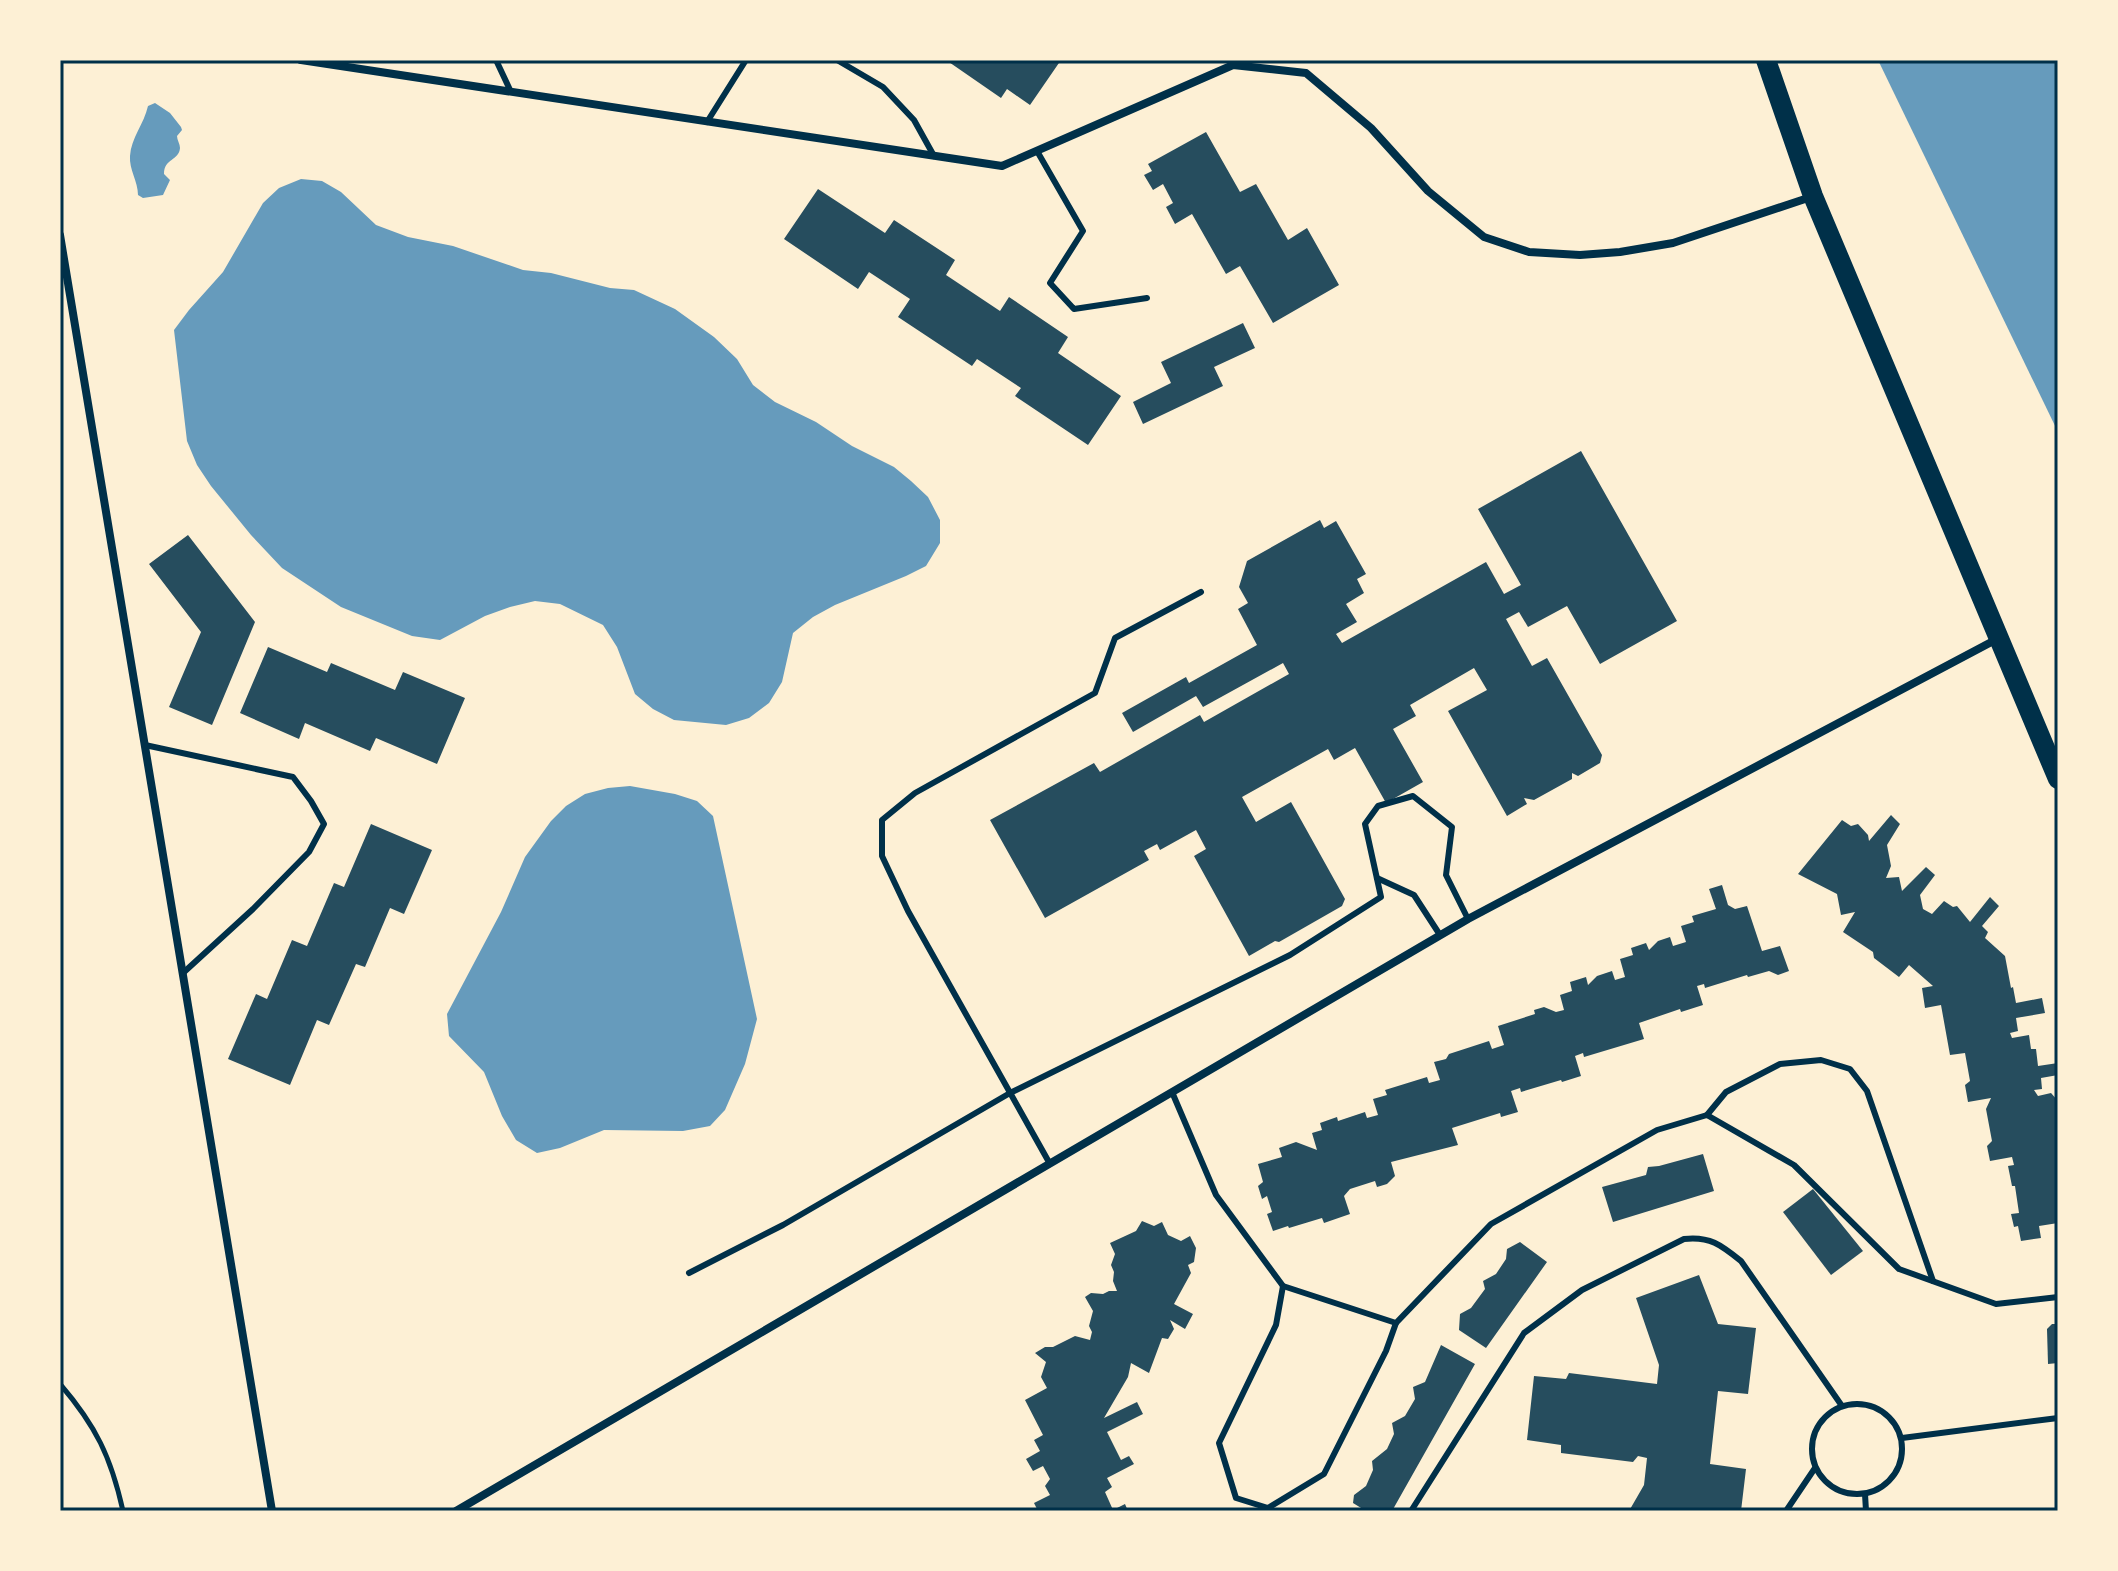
<svg xmlns="http://www.w3.org/2000/svg" width="2118" height="1571" font-family="Rubik,sans-serif">
  <style>
    .water { fill: #669bbc }
    .building { fill: #264d5e }
    .lines { fill: none; stroke-linecap: round; stroke-linejoin: round }
    .path { stroke: #003049; stroke-width: 5 }
    .service { stroke: #003049; stroke-width: 6 }
    .minor { stroke: #003049; stroke-width: 8 }
    .primary { stroke: #003049; stroke-width: 20 }
    .neatline { fill: none; stroke: #003049; stroke-width: 3 }
  </style>
  <rect width="100%" height="100%" fill="#fdf0d5"/>
  <g class="water">
    <polygon points="1878,60 2058,60 2058,432"/>
    <path d="M155,103L170,113L181,127L182,130L177,136C177,140 180,144 180,148C179,161 164,158 164,174L170,180L163,195L143,198L138,195C138,181 129,170 130,156C131,138 144,124 148,106Z"/>
    <polygon points="301,179 322,181 341,192 376,225 408,237 453,246 523,270 551,273 610,288 634,290 675,309 714,337 737,359 753,385 775,402 816,422 852,446 894,467 911,481 928,497 940,520 940,543 926,566 906,576 835,605 813,617 793,633 782,682 769,703 749,718 726,725 674,720 653,709 635,694 617,647 603,625 560,604 535,601 510,607 485,616 440,640 412,636 341,607 282,568 251,535 211,486 197,465 187,441 174,330 189,310 223,272 263,203 279,188"/>
    <polygon points="630,786 675,794 697,801 713,816 757,1019 745,1064 725,1110 710,1126 683,1131 604,1130 560,1148 537,1153 516,1140 502,1116 484,1072 449,1036 447,1014 501,912 525,857 551,821 566,806 585,794 608,788"/>
  </g>
  <g class="building">
    <polygon points="946,60 1061,60 1030,105 1007,89 1001,98"/>
    <polygon points="1206,132 1240,192 1256,184 1288,240 1307,228 1339,285 1273,323 1240,266 1226,274 1192,214 1175,224 1166,207 1173,203 1163,184 1153,190 1144,175 1152,171 1148,164"/>
    <polygon points="818,189 885,233 894,220 955,260 946,275 1000,311 1009,297 1068,337 1058,353 1121,396 1088,445 1015,396 1021,388 977,359 972,366 898,317 910,299 869,272 858,289 784,239"/>
    <polygon points="1243,323 1255,348 1214,367 1223,386 1143,424 1133,402 1171,383 1161,362"/>
    <polygon points="1581,451 1677,621 1600,664 1567,606 1528,627 1519,612 1506,619 1532,666 1547,658 1602,755 1600,763 1578,776 1572,773 1572,779 1534,800 1524,798 1527,804 1507,816 1448,711 1487,690 1474,668 1410,705 1416,716 1393,729 1423,782 1386,803 1355,748 1334,760 1328,749 1242,797 1256,822 1291,802 1345,899 1342,906 1279,942 1275,941 1249,956 1194,856 1206,849 1196,830 1160,850 1157,844 1144,851 1149,860 1045,918 990,820 1094,763 1100,772 1200,715 1204,722 1289,674 1283,663 1203,707 1196,696 1133,732 1122,713 1186,677 1189,683 1257,645 1238,609 1248,603 1239,587 1247,561 1320,520 1324,528 1336,521 1366,574 1357,579 1364,593 1346,604 1357,622 1336,634 1342,643 1486,562 1504,594 1521,585 1478,509"/>
    <polygon points="188,535 255,622 212,725 169,707 201,632 149,564"/>
    <polygon points="268,647 327,672 331,663 395,690 403,672 465,698 437,764 376,738 370,751 305,723 299,739 240,713"/>
    <polygon points="1891,815 1900,824 1887,845 1891,866 1886,878 1899,877 1902,891 1926,867 1935,875 1920,895 1923,909 1932,914 1944,901 1953,907 1957,906 1970,922 1990,897 1999,906 1982,926 1988,932 1985,938 2005,956 2011,988 2013,987 2016,1003 2042,998 2045,1013 2016,1018 2018,1031 2010,1033 2012,1038 2029,1035 2031,1049 2036,1049 2038,1066 2058,1063 2058,1075 2041,1078 2042,1089 2034,1090 2038,1096 2051,1093 2058,1101 2058,1142 2056,1142 2058,1152 2058,1223 2039,1226 2041,1238 2021,1241 2018,1226 2014,1227 2011,1214 2019,1213 2015,1186 2012,1186 2008,1166 2014,1165 2012,1157 1990,1161 1987,1146 1992,1141 1986,1109 1991,1098 1968,1102 1965,1085 1970,1081 1965,1053 1950,1055 1941,1005 1925,1008 1922,988 1933,986 1909,965 1899,977 1874,958 1873,952 1843,932 1855,912 1841,915 1837,894 1798,874 1842,820 1851,826 1858,824 1868,835 1869,841"/>
    <polygon points="371,824 432,850 404,914 390,908 365,967 356,964 329,1025 317,1020 290,1085 228,1059 256,994 267,999 292,940 307,946 334,883 344,887"/>
    <polygon points="1722,885 1728,905 1735,909 1747,906 1762,951 1780,946 1789,971 1778,975 1769,971 1748,977 1747,975 1705,988 1704,984 1697,986 1703,1005 1681,1012 1680,1009 1639,1023 1644,1039 1584,1057 1583,1053 1575,1056 1581,1076 1562,1082 1561,1080 1521,1092 1520,1088 1511,1091 1518,1112 1501,1117 1500,1113 1452,1128 1458,1145 1391,1162 1395,1176 1387,1184 1377,1187 1375,1181 1350,1189 1344,1196 1350,1214 1324,1223 1322,1218 1289,1228 1288,1226 1273,1231 1267,1214 1272,1212 1267,1196 1262,1199 1258,1186 1263,1182 1258,1164 1282,1157 1279,1148 1296,1142 1317,1150 1312,1133 1322,1130 1320,1123 1337,1117 1338,1121 1365,1112 1367,1118 1378,1115 1373,1099 1387,1095 1385,1090 1427,1077 1429,1083 1440,1080 1434,1062 1446,1059 1449,1054 1489,1041 1492,1049 1504,1045 1498,1026 1535,1014 1534,1010 1544,1007 1556,1012 1564,1010 1560,995 1572,991 1570,982 1586,977 1588,985 1597,976 1612,971 1615,980 1625,977 1620,959 1633,955 1631,948 1646,943 1649,950 1658,941 1670,937 1673,946 1686,942 1681,926 1694,922 1692,916 1716,909 1709,889"/>
    <polygon points="1703,1154 1714,1191 1613,1222 1602,1187 1646,1175 1648,1167 1659,1166"/>
    <polygon points="1813,1189 1863,1251 1831,1275 1783,1212"/>
    <polygon points="1142,1221 1154,1226 1162,1222 1168,1235 1181,1241 1190,1236 1196,1248 1194,1262 1188,1265 1191,1273 1174,1304 1193,1314 1185,1329 1170,1320 1174,1329 1168,1339 1162,1338 1149,1373 1131,1363 1128,1377 1104,1418 1137,1402 1143,1414 1107,1432 1121,1460 1129,1456 1134,1464 1107,1478 1112,1487 1105,1492 1113,1510 1125,1504 1128,1511 1038,1511 1034,1503 1050,1495 1045,1486 1050,1479 1043,1466 1033,1471 1026,1459 1040,1451 1034,1440 1043,1435 1025,1400 1047,1388 1041,1377 1046,1362 1035,1353 1045,1347 1053,1347 1075,1336 1090,1340 1092,1332 1089,1326 1093,1311 1085,1297 1091,1293 1103,1294 1109,1291 1117,1291 1113,1281 1114,1272 1111,1265 1115,1254 1110,1243 1136,1231"/>
    <polygon points="1520,1242 1547,1262 1486,1348 1459,1330 1460,1314 1471,1308 1485,1289 1483,1281 1496,1274 1506,1259 1507,1249"/>
    <polygon points="1699,1275 1718,1324 1756,1328 1748,1394 1718,1391 1710,1464 1746,1469 1741,1511 1629,1511 1644,1485 1647,1458 1638,1456 1633,1462 1561,1453 1561,1445 1527,1440 1534,1376 1566,1379 1569,1373 1657,1384 1659,1365 1636,1298"/>
    <polygon points="2052,1324 2058,1324 2058,1363 2048,1364 2047,1329"/>
    <polygon points="1441,1345 1475,1364 1392,1511 1366,1511 1353,1503 1354,1495 1366,1486 1373,1470 1372,1461 1387,1449 1394,1434 1392,1423 1405,1416 1415,1399 1413,1387 1425,1382"/>
  </g>
  <g class="lines">
    <path class="path" d="M60,1384C96,1426 111,1457 123,1511"/>
    <g class="service">
      <polyline points="496,60 511,92"/>
      <polyline points="837,60 883,87 914,120 934,156"/>
      <polyline points="707,122 746,60"/>
      <polyline points="1037,151 1083,231 1050,283 1074,309 1147,298"/>
      <polyline points="145,745 293,777 311,801 324,824 309,852 253,909 183,973"/>
      <polyline points="1377,878 1414,895 1440,935"/>
      <polyline points="1172,1092 1216,1195 1283,1286 1396,1323 1491,1224 1657,1130 1707,1115 1794,1165 1899,1269 1996,1304 2058,1297"/>
      <polyline points="1707,1115 1726,1092 1780,1064 1821,1060 1850,1069 1867,1091 1933,1281"/>
      <polyline points="1050,1164 908,911 882,856 882,820 915,793 1095,693 1115,638 1201,592"/>
      <polyline points="689,1273 783,1225 1010,1093 1290,955 1381,897 1365,824 1378,806 1413,796 1452,827 1446,875 1468,919"/>
      <polyline points="1283,1286 1276,1325 1219,1443 1236,1498 1268,1508 1324,1474 1386,1351 1396,1323"/>
      <circle cx="1857" cy="1449" r="45"/>
      <polyline points="1902,1438 2058,1418"/>
      <polyline points="1865,1494 1866,1511"/>
      <path d="M1411,1511L1524,1333L1582,1290L1684,1239C1710,1236 1721,1245 1741,1261L1842,1406"/>
      <polyline points="1786,1511 1815,1468"/>
    </g>
    <g class="minor">
      <polyline points="301,60 1002,166 1233,65 1306,73 1371,128 1428,191 1484,237 1529,252 1580,255 1620,252 1673,243 1811,197"/>
      <polyline points="60,235 272,1511"/>
      <polyline points="456,1511 1468,919 1999,638"/>
    </g>
    <polyline class="primary" points="1766,60 1813,196 2058,779"/>
  </g>
  <rect width="2118" height="1571" fill="none" stroke="#fdf0d5" stroke-width="124"/>
  <rect x="62" y="62" width="1994" height="1447" class="neatline"/>
</svg>
